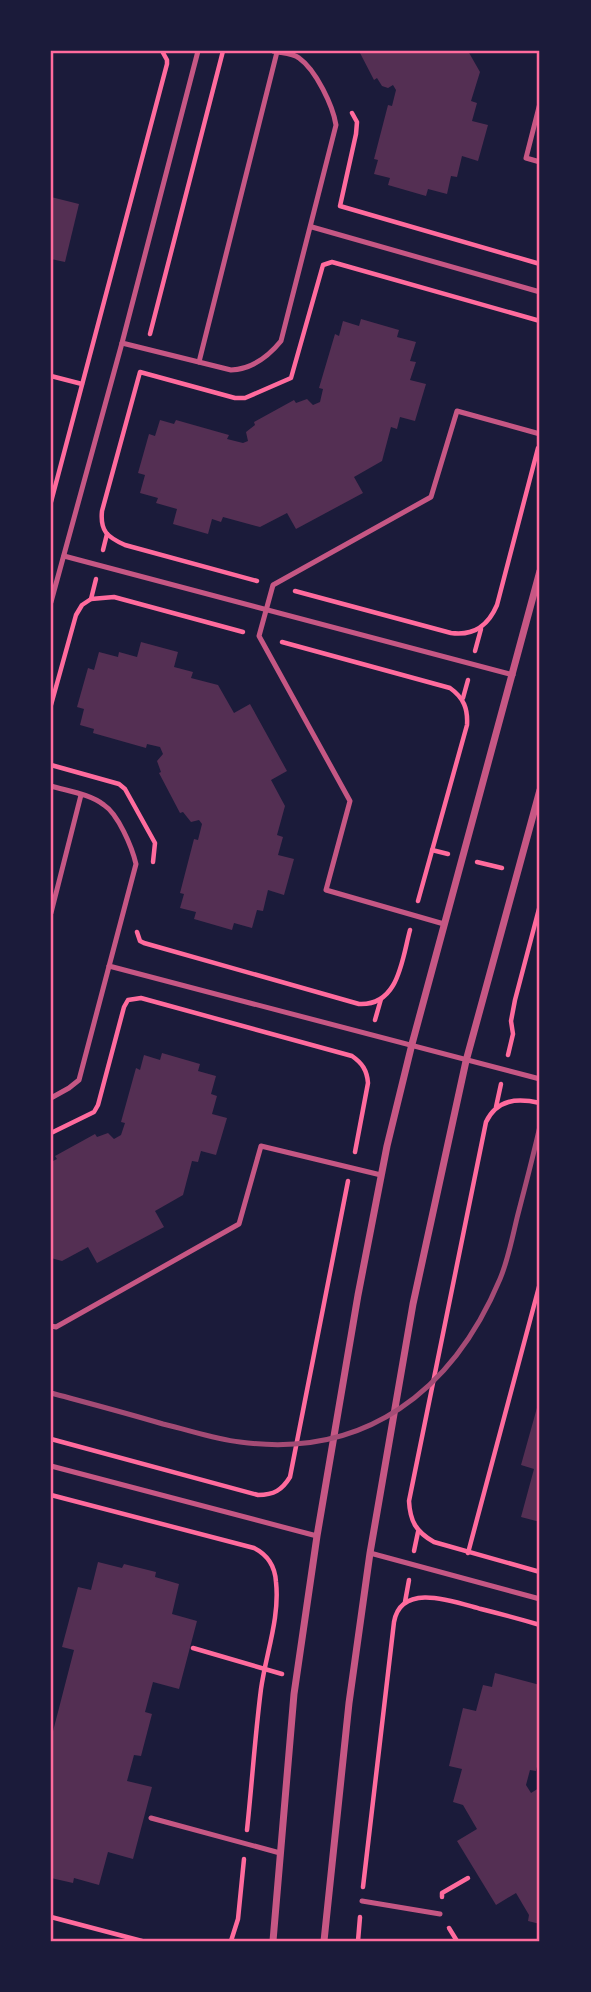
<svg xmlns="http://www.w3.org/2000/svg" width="591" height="1992" font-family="'Varela Round',sans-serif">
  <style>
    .building { fill: #542f53 }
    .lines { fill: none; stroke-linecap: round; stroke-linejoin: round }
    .path { stroke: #ff6b9d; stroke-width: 4.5 }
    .service { stroke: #c65784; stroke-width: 5 }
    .minor { stroke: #c65784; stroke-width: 7 }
    .rail { stroke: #a44b75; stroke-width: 5 }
    .neatline { fill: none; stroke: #ff6b9d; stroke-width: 2.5 }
  </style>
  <rect width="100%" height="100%" fill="#1b1b3a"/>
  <g class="building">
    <polygon points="359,51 468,51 480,72 471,101 477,103 472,121 488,125 478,161 462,156 457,177 451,176 447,194 428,189 426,196 388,185 390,178 374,174 378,160 374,159 388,105 392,106 396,90 393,85 388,88 382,86 377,78 374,80"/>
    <polygon points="51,197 79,204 65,262 51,259"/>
    <polygon points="361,319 399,330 397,337 416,342 410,361 416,362 410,380 426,384 415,421 400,417 397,429 391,427 382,461 354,477 363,493 296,529 287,513 260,527 223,517 221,522 212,519 208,534 173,524 177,509 156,503 158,498 140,493 145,475 138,473 149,434 155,436 160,420 174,424 176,420 229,435 227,439 243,443 248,441 246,432 255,425 254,422 294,400 296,403 307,399 313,405 320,402 323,389 319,388 335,334 339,336 343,321 359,326"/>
    <polygon points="141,642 178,652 174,667 193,672 191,678 218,685 234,713 250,704 287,771 271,780 285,806 277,835 283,837 278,855 294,859 284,895 268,890 263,911 257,910 252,928 234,923 232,930 194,919 196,912 180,908 184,894 180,893 194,839 198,840 202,824 199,820 191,822 183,812 180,813 159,773 161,772 157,761 163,754 160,747 147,744 146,748 93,733 94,729 80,725 84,709 77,707 88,668 94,670 99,652 118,657 119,652 137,657"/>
    <polygon points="162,1053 200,1064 198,1071 216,1076 211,1094 217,1096 212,1114 227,1118 216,1155 201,1151 198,1162 192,1161 183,1195 155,1211 164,1227 97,1263 88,1247 62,1261 51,1258 51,1162 57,1159 55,1156 95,1134 97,1137 108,1133 114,1139 121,1135 125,1123 121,1122 136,1068 140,1070 144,1055 160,1060"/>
    <polygon points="540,1397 540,1522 521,1517 534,1469 521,1465"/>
    <polygon points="98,1562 122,1568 124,1564 156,1572 155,1577 179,1584 172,1614 197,1621 179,1689 153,1682 145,1712 152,1714 141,1756 134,1755 127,1781 152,1787 133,1859 108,1852 99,1885 74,1878 73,1883 51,1878 51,1739 74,1650 62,1647 78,1587 91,1590"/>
    <polygon points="495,1673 540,1685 540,1754 536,1771 530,1770 526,1785 531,1793 539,1788 540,1790 540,1924 528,1921 529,1915 516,1893 496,1905 457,1841 477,1829 463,1805 453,1802 462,1769 449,1766 463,1708 476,1711 483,1685 492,1687"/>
  </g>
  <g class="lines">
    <g class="path">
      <polyline points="352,113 357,122 356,134 340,206 540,264"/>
      <polyline points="150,334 223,51"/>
      <polyline points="51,376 82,384"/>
      <polyline points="51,502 167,64 167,60 162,51"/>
      <polyline points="103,550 107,534"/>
      <path d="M257,581L125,545C107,537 100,531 102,511L140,372L235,398H245L291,378L323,265L332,262L540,321"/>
      <path d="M295,591L451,633C474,636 488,626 497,605L538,448"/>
      <polyline points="91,599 96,579"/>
      <path d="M282,642L450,688C464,698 468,709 467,725L418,901"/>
      <polyline points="475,651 481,629"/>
      <polyline points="463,698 468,680"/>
      <polyline points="51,705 76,615 82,605 91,599 114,597 243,632"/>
      <polyline points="51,765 119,784 125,789 155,843 153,862"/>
      <polyline points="432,850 448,854"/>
      <polyline points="477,862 502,868"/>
      <path d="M137,932L140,941L144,943L359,1004C399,1006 402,959 410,930"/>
      <polyline points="375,1020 381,999"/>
      <polyline points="508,1055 513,1034 511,1021 515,1000 540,905"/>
      <path d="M540,1103C517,1098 497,1099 486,1122L409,1501C410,1521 416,1532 434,1542L540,1572"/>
      <polyline points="496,1107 501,1084"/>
      <path d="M51,1133L94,1112L98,1105L124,1007L128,1000L141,998L352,1056C362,1063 367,1070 368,1083L355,1152"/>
      <path d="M51,1439L258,1495C274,1495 282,1490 290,1477L348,1181"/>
      <path d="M51,1495L254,1548C268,1555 275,1566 276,1582C280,1617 266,1654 261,1689C255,1736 252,1783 247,1830"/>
      <polyline points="414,1551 418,1532"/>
      <polyline points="468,1553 540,1283"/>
      <polyline points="405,1602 409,1580"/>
      <polyline points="193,1648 282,1674"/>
      <path d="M363,1887L394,1622C401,1581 455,1602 481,1609C501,1614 520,1619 540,1625"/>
      <polyline points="442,1897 442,1893 468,1878"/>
      <polyline points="51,1917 142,1941"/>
      <polyline points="449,1928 457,1941"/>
      <polyline points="231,1941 238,1919 244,1859"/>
      <polyline points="358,1941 360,1917"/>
    </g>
    <g class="service">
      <polyline points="539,51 540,54"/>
      <polyline points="540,103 526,158 540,162"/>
      <polyline points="312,227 540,292"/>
      <path d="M122,343L231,370C252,369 268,357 281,341L336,125C333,106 316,70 299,58C293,53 280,53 273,51"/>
      <polyline points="199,362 277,52"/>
      <polyline points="64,556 513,675"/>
      <polyline points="51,602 122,343 198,51"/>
      <path d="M51,786C68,791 90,794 104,805C118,814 132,847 136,864L79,1080L69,1088L51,1098"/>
      <polyline points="51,913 81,795"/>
      <polyline points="444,924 326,890 350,801 259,636 273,585 431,497 457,411 540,434"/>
      <polyline points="109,966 540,1079"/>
      <polyline points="51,1326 56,1327 239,1224 261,1146 381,1175"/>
      <polyline points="51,1466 317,1536"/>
      <polyline points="370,1553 540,1599"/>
      <polyline points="151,1818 280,1853"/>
      <polyline points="362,1901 440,1914"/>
    </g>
    <g class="minor">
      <polyline points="273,1941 294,1694 317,1536 358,1295 387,1146 412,1044 540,571"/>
      <polyline points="324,1941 349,1703 370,1553 413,1304 466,1061 540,790"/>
    </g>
    <path class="rail" d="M51,1393C88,1403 126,1413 163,1424C189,1430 214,1439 240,1442C365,1459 453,1391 500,1279C508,1260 512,1239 517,1218C525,1187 533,1157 540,1126"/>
  </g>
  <rect width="591" height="1992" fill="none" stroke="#1b1b3a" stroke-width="105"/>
  <rect x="52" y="52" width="486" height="1888" class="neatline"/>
</svg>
